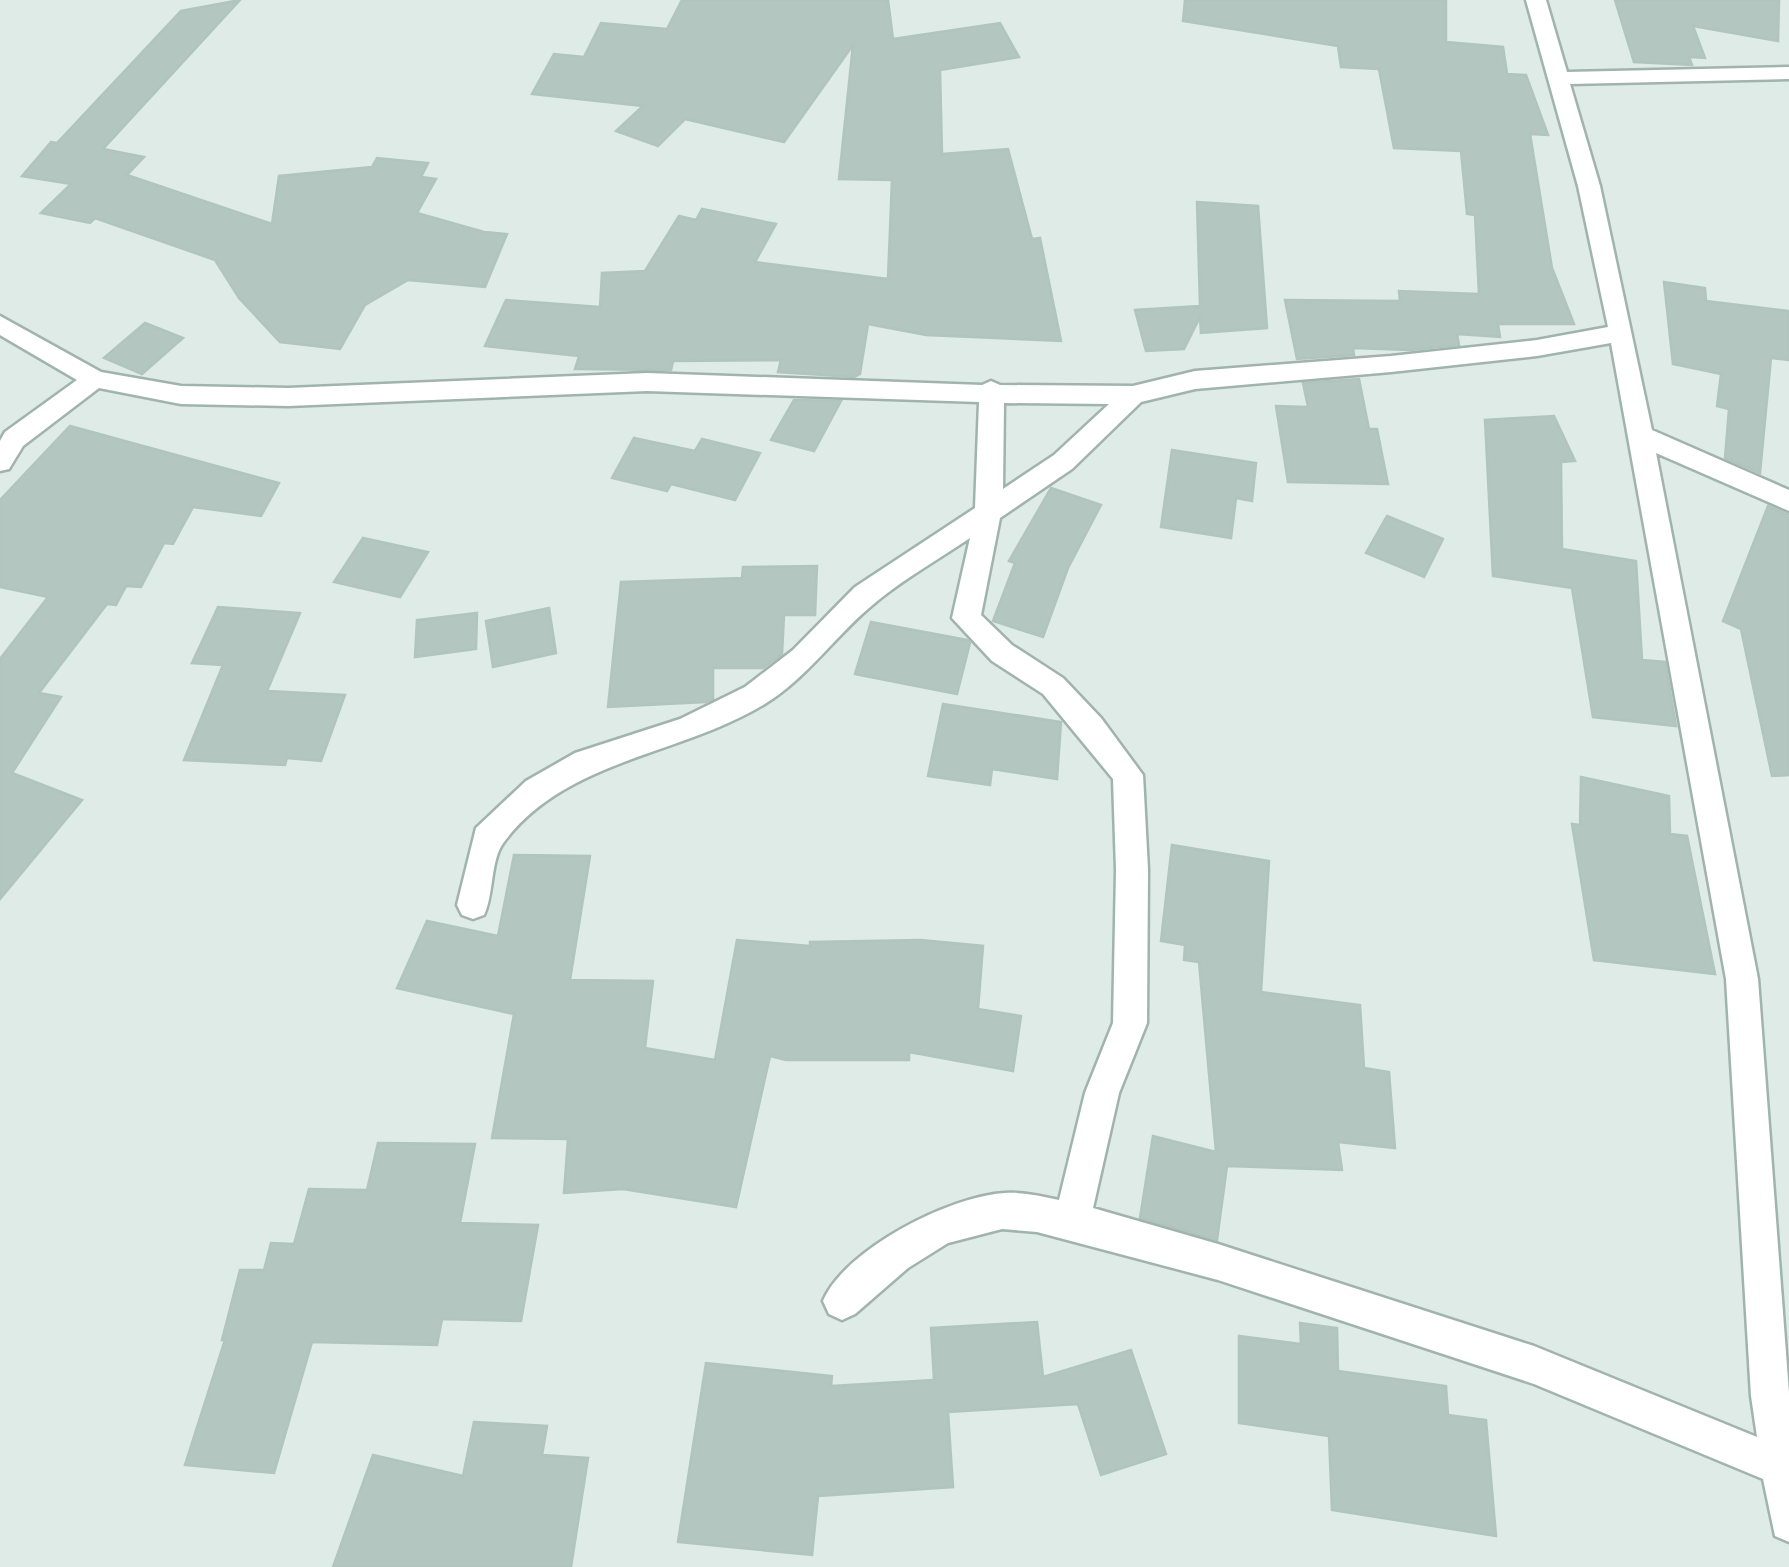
<svg xmlns="http://www.w3.org/2000/svg" width="1789" height="1567" font-family="'PT Sans Narrow',sans-serif">
  <style>
    .building { fill: #b3c6bf; stroke: #b0c5bd; stroke-width: 2.5 }
    .lines { fill: none; stroke-linecap: round; stroke-linejoin: round }
    .street-casing { stroke: #a1b3ad; stroke-width: 5 }
    .street { fill: #fff; fill-rule: evenodd }
  </style>
  <rect width="100%" height="100%" fill="#deebe6"/>
  <g class="building">
    <polygon points="240,0 103,149 144,157 127,175 272,224 279,176 372,167 377,158 428,163 421,177 436,179 417,213 484,232 507,234 485,287 408,280 365,305 340,349 280,342 239,298 215,260 95,218 90,223 41,213 71,184 22,176 51,142 57,143 181,11"/>
    <polygon points="682,0 888,0 893,39 1000,23 1019,57 940,70 942,154 1008,149 1032,239 1040,238 1061,341 926,335 868,324 860,374 854,377 778,372 781,360 673,361 671,370 575,369 579,356 485,346 506,300 600,307 602,273 645,271 679,216 696,220 702,209 776,224 755,262 888,279 892,180 839,179 853,45 784,142 685,119 658,146 616,131 643,106 532,94 554,54 584,57 601,23 667,29"/>
    <polygon points="1185,0 1446,0 1446,42 1503,47 1507,74 1526,75 1548,135 1530,134 1552,268 1574,324 1498,324 1500,337 1457,334 1459,345 1410,350 1353,348 1354,355 1297,359 1285,300 1400,301 1399,291 1479,294 1475,215 1467,214 1461,151 1394,148 1379,69 1341,67 1338,46 1183,21"/>
    <polygon points="1615,0 1779,0 1778,41 1693,26 1705,58 1689,57 1692,65 1634,62"/>
    <polygon points="1197,202 1258,206 1267,328 1201,333 1200,317 1184,349 1146,351 1135,310 1200,306"/>
    <polygon points="1664,282 1705,288 1706,301 1789,311 1789,360 1771,358 1760,473 1725,458 1729,409 1717,406 1721,374 1673,364"/>
    <polygon points="145,323 183,338 142,374 104,358"/>
    <polygon points="1359,379 1369,429 1377,429 1388,484 1288,482 1276,406 1308,407 1303,383"/>
    <polygon points="794,400 841,401 814,451 771,440"/>
    <polygon points="1554,416 1575,461 1561,462 1562,549 1636,561 1642,660 1665,662 1676,726 1593,717 1572,588 1493,576 1485,420"/>
    <polygon points="70,426 279,483 261,516 193,507 173,544 164,543 141,587 126,586 116,605 107,604 39,693 61,697 12,773 82,800 0,899 0,659 48,597 0,587 0,500"/>
    <polygon points="634,438 695,451 702,439 760,453 735,500 671,484 667,491 612,478"/>
    <polygon points="1172,450 1256,463 1252,501 1236,498 1231,538 1161,527"/>
    <polygon points="1051,488 1101,505 1068,568 1043,637 993,621 1015,563 1009,561"/>
    <polygon points="1768,506 1789,515 1789,775 1772,776 1741,629 1723,621"/>
    <polygon points="1387,516 1443,539 1424,577 1366,553"/>
    <polygon points="363,538 428,552 400,597 334,582"/>
    <polygon points="817,566 815,615 784,615 782,654 763,668 713,668 713,699 706,702 608,707 621,582 742,578 743,567"/>
    <polygon points="218,607 300,613 267,691 345,695 321,761 287,758 285,765 184,760 223,665 192,663"/>
    <polygon points="549,608 556,653 493,667 486,621"/>
    <polygon points="477,613 476,649 415,657 417,620"/>
    <polygon points="871,622 967,640 970,643 957,694 855,674"/>
    <polygon points="943,704 1061,722 1057,779 992,769 990,785 928,776"/>
    <polygon points="1581,777 1669,796 1670,834 1687,836 1715,974 1594,960 1572,824 1580,825"/>
    <polygon points="1172,845 1269,861 1261,992 1360,1005 1364,1068 1389,1072 1395,1148 1338,1142 1342,1170 1227,1166 1217,1240 1140,1218 1153,1136 1216,1152 1199,962 1184,960 1185,945 1161,941"/>
    <polygon points="514,855 590,856 570,980 653,981 645,1048 715,1060 737,940 810,946 810,942 921,940 983,946 978,1009 1021,1016 1013,1071 909,1052 909,1060 786,1060 770,1056 736,1207 623,1189 564,1193 568,1139 492,1138 514,1014 397,988 427,921 498,936"/>
    <polygon points="378,1143 475,1144 460,1223 538,1225 521,1321 442,1319 437,1345 312,1342 274,1473 185,1465 225,1340 222,1340 240,1270 264,1270 271,1243 294,1244 309,1189 367,1190"/>
    <polygon points="1037,1322 1043,1377 1131,1350 1166,1454 1101,1475 1078,1404 948,1412 953,1487 818,1496 812,1555 678,1542 706,1363 832,1376 831,1386 934,1380 931,1328"/>
    <polygon points="1300,1323 1337,1328 1338,1371 1446,1386 1448,1415 1486,1420 1496,1536 1332,1510 1329,1436 1239,1423 1239,1336 1301,1344"/>
    <polygon points="474,1422 547,1426 542,1455 588,1458 571,1567 333,1567 373,1455 463,1476"/>
  </g>
  <g class="lines">
    <g class="street-casing">
      <path id="street" d="M1526,0H1546L1567,72L1789,67V79L1570,84L1600,186L1652,430L1789,490V511L1656,453L1758,979L1789,1393V1542L1775,1536L1763,1479L1534,1384L1218,1280L1037,1232L1002,1229L948,1243L908,1268L855,1314L842,1320L829,1314L823,1301C845,1249 950,1196 1005,1193C1023,1192 1041,1196 1059,1200L1085,1093L1113,1023L1116,870L1113,779L1043,694L992,661L952,618L970,538C939,559 905,578 876,602C836,634 808,678 763,705C680,755 565,760 504,842C490,860 494,894 484,915L473,919L462,915L457,905L476,828L526,781L575,753L680,719L745,687L793,650L855,587L975,508L979,402L647,391L288,406L181,404L99,388L23,446L9,469L0,471V441L5,432L77,380L0,335V316L101,372L181,386L288,388L647,373L982,385L991,381L1000,385L1133,386L1195,371L1391,356L1537,340L1608,327L1578,186ZM1611,343L1726,979L1751,1396L1757,1437L1534,1346L1218,1244L1093,1208L1119,1093L1147,1023L1148,870L1143,775L1101,718L1063,678L1012,645L981,615L1000,518L1072,469L1141,402L1195,389L1391,372L1537,356ZM1004,403L1109,404L1054,455L1003,489Z"/>
    </g>
    <use href="#street" class="street"/>
  </g>
</svg>
